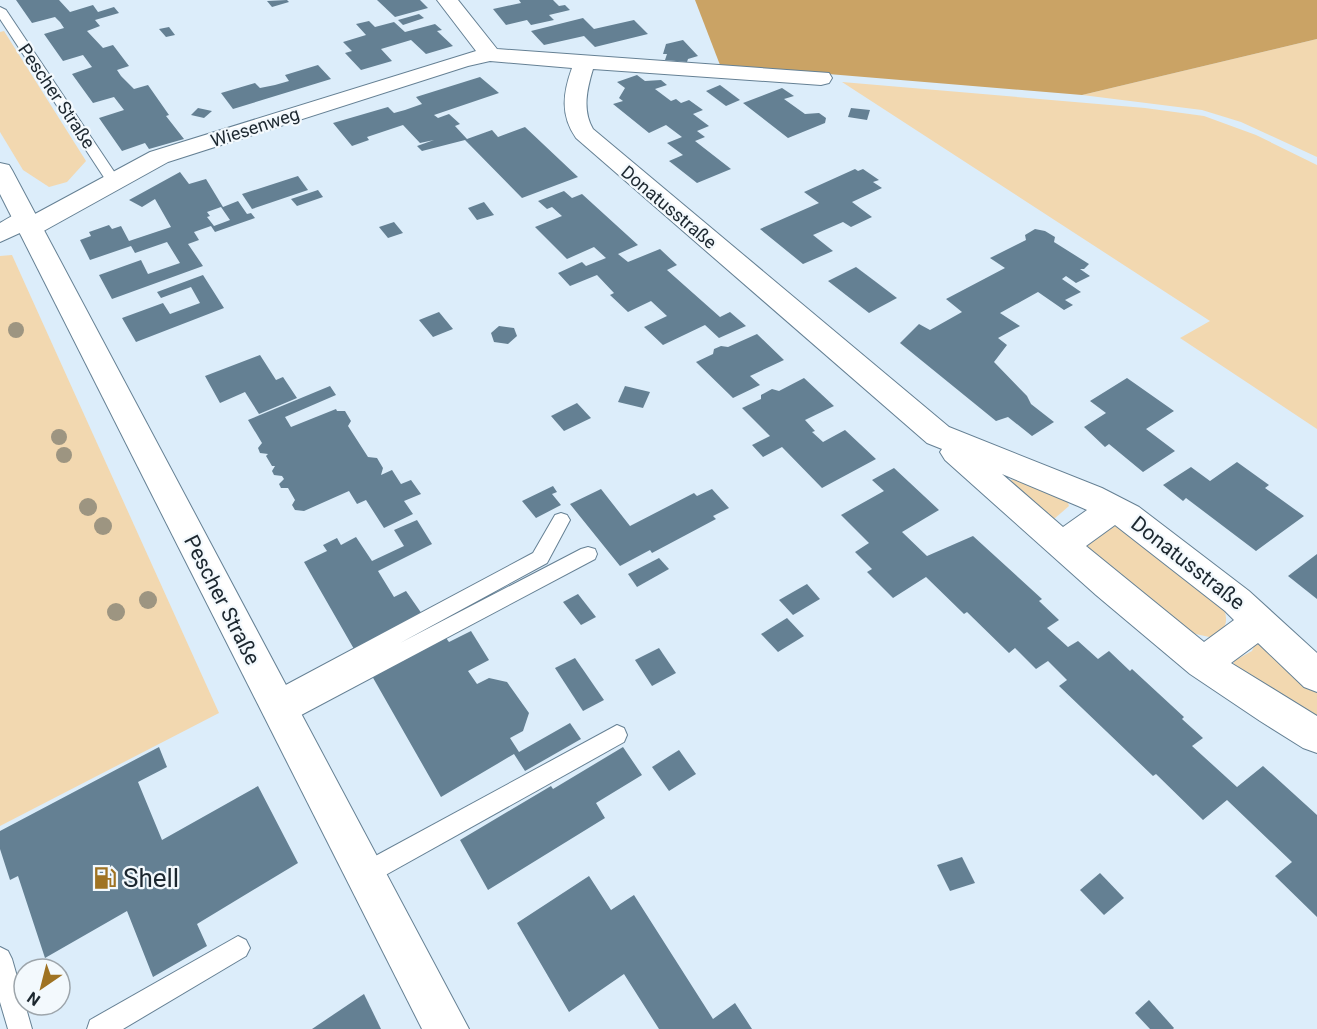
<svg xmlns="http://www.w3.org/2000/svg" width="1317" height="1029" font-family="Roboto,sans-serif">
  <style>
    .green { fill: #f2d8b0 }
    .forest { fill: #caa365 }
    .building { fill: #648093; fill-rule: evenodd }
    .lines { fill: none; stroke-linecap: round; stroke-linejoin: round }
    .service-casing { stroke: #658094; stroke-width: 2 }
    .minor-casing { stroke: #658094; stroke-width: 2 }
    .secondary-casing { stroke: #658094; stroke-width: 2 }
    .service { fill: #fff; fill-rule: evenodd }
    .minor { fill: #fff; fill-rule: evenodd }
    .secondary { fill: #fff; fill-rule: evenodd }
    .tree { fill: #9d9581 }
    .labels { text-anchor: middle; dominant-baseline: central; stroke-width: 4.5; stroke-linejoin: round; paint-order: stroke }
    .far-street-label { font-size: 18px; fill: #1c272f; stroke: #f3f9fd }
    .street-label { font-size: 21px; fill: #1c272f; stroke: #f3f9fd }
    .near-poi-label { font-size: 26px; fill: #1c272f; stroke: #f3f9fd; text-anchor: start }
  </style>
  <rect width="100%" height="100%" fill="#dcedfa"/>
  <g class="green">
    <polygon points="4,31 86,161 67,182 49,187 23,170 0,132 0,32"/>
    <polygon points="1317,39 1317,157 1241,122 1202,110 1082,95"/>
    <polygon points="842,82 1145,108 1204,116 1256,135 1317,165 1317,429 1180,338 1210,321"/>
    <polygon points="12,255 219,713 0,826 0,256"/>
    <polygon points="1016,479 1067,500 1069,506 1054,519 1049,518 1008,484 1010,480"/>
    <path d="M1118,524L1221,603C1229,618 1228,628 1214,638L1191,633L1090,552L1085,541L1088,531Z"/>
    <polygon points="1263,640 1317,690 1317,720 1233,667 1234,661 1252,651 1256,642"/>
  </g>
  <polygon class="forest" points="695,0 1317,0 1317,39 1082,95 720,65"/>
  <g class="building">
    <polygon points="16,0 59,0 70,12 93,5 98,12 114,7 119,13 95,20 100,26 87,31 103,48 113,45 129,66 117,70 121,76 134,89 148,85 169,115 166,116 184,139 149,149 145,143 122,151 99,118 124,110 114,97 93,103 72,74 92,67 83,55 63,61 44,34 64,28 60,22 55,17 32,23"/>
    <polygon points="287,0 289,2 272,7 267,1"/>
    <polygon points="377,0 420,0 428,8 395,17"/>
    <polygon points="519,0 553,0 559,6 565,5 570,10 549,15 554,20 531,25 527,20 506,25 493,9 521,3"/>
    <polygon points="419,14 424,18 403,25 398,20"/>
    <polygon points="583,18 594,29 634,20 648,34 595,47 584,36 544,45 531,31"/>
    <polygon points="369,21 375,27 394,22 405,32 435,24 442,30 437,31 453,46 426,54 411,40 381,49 392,61 361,70 345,53 352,51 343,42 366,35 356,24"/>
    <polygon points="169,27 175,35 166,37 159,29"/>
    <polygon points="683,40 698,56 688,59 687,62 665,60 667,54 663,54 666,44"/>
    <polygon points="318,65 331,79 233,109 221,93 255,83 260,88 275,85 289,81 285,75"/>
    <polygon points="637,75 645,81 661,80 667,85 655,89 671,101 676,99 681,103 689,100 703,110 693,114 709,126 697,131 705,137 695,141 731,169 697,183 669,161 683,155 667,143 682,137 666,125 649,133 613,104 623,101 619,98 625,88 617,82"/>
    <polygon points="480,77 499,93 434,115 438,118 449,114 460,124 455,126 467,139 492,130 498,137 525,127 578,177 522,198 465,140 422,151 417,146 434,140 420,143 403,125 367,137 369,140 352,146 333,123 388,107 394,113 405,110 422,104 416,97"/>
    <polygon points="720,85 740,100 726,106 706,91"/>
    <polygon points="782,88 794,96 784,99 805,114 819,113 826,118 825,123 788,138 743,103"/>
    <polygon points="198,108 212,111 204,118 191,115"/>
    <polygon points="851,108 870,110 867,120 848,117"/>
    <polygon points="855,169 858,171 863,169 879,180 873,182 882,188 852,202 872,217 851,227 843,222 813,235 833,251 803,264 760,229 819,203 804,192"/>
    <path d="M180,172L189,184L206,179L223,207L238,201L247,214L251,213L255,218L215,232L211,226L194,232L199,240L188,244L203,266L112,299L99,275L141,260L148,274L180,263L167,242L135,253L131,246L90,260L80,240L91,236L89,232L109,225L112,229L121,226L129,241L171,227L155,199L142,207L129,200ZM221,207L230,220L214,226L207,217L210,216L207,212Z"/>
    <polygon points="298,176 308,190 252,209 242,194"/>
    <polygon points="318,190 323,197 297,206 291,199"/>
    <polygon points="564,191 572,198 582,194 638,245 618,254 628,262 660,249 677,265 667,270 720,317 730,312 746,326 719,338 705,325 663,345 644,327 667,316 651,301 628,312 610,295 614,293 597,275 570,286 558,273 582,262 586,266 606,258 594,247 567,259 535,227 562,216 552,207 547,209 538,201"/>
    <polygon points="484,202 494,215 477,220 468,208"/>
    <polygon points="394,222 403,233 388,238 379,227"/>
    <polygon points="1035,229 1045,231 1055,237 1054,242 1089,264 1084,269 1080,269 1090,276 1076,283 1066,276 1062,279 1081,292 1065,300 1073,305 1064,310 1038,292 1000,313 1020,326 998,338 1007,345 994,362 1027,396 1031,404 1054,422 1032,436 1008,417 996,421 900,343 919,324 930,330 962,312 946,299 1005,268 990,258 1026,240 1025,235"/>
    <polygon points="856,267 876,282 897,298 869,313 828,281"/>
    <polygon points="203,275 224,308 136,342 122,318 163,303 170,314 200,303 191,287 161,298 157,292"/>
    <polygon points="439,312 453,329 433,337 419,320"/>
    <polygon points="499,326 514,328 517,336 508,344 494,342 491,333"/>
    <polygon points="757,334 784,360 750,376 760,385 733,398 696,362 713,354 714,349 721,346 728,347"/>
    <polygon points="260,355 276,380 283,377 297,398 259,414 245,392 220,403 205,376"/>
    <polygon points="804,378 834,406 805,420 815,431 812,432 823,442 845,430 876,459 822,488 782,447 763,457 752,445 770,436 742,408 761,399 761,395 772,389 779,391"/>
    <polygon points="1127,378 1174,411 1146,429 1175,451 1143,472 1109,444 1105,447 1084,427 1106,413 1090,401"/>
    <polygon points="330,386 336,395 285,417 291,427 336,409 337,411 345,411 351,421 348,426 368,457 377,458 383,468 381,475 392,470 401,484 411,480 421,494 404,501 413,514 384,528 366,500 357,504 349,491 304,511 295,510 292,505 295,500 288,488 281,488 279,484 284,479 282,476 274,475 272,471 275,466 272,466 266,456 268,454 260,453 258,448 262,443 248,420"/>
    <polygon points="625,386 650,392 643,408 618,402"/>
    <polygon points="577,403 591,418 564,431 551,416"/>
    <polygon points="1237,462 1269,485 1265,488 1304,516 1256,551 1186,498 1183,501 1163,485 1191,467 1210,481"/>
    <polygon points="894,468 939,510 902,532 927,556 973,536 1042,599 1039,601 1059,620 1047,628 1068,647 1078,641 1098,659 1109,651 1130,671 1132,669 1184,717 1182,719 1203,738 1192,746 1237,787 1263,766 1317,815 1317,917 1275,876 1292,862 1227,800 1203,820 1156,774 1153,776 1059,686 1067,680 1048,661 1036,669 1015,648 1009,653 967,612 964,614 926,577 893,598 867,572 872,569 855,552 869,543 841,515 884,491 872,480"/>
    <polygon points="553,486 557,492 552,494 561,505 536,518 522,501"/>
    <polygon points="601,489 630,526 694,493 697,496 712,489 729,508 713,516 716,519 652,553 650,550 620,566 570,504"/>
    <polygon points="417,520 432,544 378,571 394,597 406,591 422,614 354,649 304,562 327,551 323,545 337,538 341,545 356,537 372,561 404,546 394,530"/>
    <polygon points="1317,554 1317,599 1288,576"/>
    <polygon points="659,558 669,569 637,587 628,574"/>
    <polygon points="807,584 820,599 793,615 779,600"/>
    <polygon points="578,594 596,617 581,625 563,602"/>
    <polygon points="787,618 804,636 778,652 761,634"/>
    <polygon points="471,631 489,660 468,671 477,684 489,678 507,682 529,713 523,731 510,738 519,752 570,723 581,739 525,771 514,754 441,797 372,676 446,638 449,642"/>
    <polygon points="659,648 676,673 652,686 635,660"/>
    <polygon points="575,658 604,700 583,711 555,668"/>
    <polygon points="159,747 167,767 138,782 162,840 258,786 298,863 197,924 207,946 153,977 127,911 45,958 18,876 10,880 0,849 0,831"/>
    <polygon points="623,747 642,775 596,803 605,818 488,890 460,840 551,786 553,789"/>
    <polygon points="679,750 696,774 669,791 652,767"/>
    <polygon points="962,857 975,883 950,891 937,865"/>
    <polygon points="1100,873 1124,898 1104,915 1080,890"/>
    <polygon points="589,876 611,910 634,895 713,1019 735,1003 752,1029 659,1029 624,974 569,1012 517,923"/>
    <polygon points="364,994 381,1029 312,1029"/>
    <polygon points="1149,1000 1174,1028 1173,1029 1150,1029 1135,1013"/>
  </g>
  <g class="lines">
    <g class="service-casing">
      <g id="service">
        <polygon points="0,7 6,10 121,182 119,185 114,186 107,182 0,19"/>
        <polygon points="561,513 567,515 570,520 547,563 400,643 581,549 588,547 595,549 597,554 595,559 288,722 281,724 274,722 271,715 273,710 267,707 264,701 267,695 533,553 555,515"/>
        <polygon points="617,725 624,728 627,735 624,742 373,882 365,885 357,882 354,874 357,866"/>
        <polygon points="238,936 246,940 250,948 246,956 123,1029 87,1029 90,1020"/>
        <polygon points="0,947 8,951 12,959 32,1029 8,1029 0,1002"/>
      </g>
    </g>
    <g class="minor-casing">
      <path id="minor" d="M437,0H458L497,49L829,73L832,78L829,83L821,85L593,69C587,89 582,110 593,129L949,427L1102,488L1139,507L1249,591L1317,653V692L1304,687L1258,643L1231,663L1317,716V753L1303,748L1260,721L1190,674L1096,595L945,460L940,452L942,449L927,443L576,138C560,115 563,93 572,68L490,61L468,66L168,162L40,233L31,235L22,232L0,242V223C12,216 21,209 35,214L150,152L476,51ZM1002,474L1078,506L1087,510L1063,527ZM1115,525L1225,611L1234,620L1204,642L1086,546Z"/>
    </g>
    <g class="secondary-casing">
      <polygon id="secondary" points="0,163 9,165 12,170 469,1029 422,1029 0,194"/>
    </g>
    <use href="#service" class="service"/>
    <use href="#minor" class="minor"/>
    <use href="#secondary" class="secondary"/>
  </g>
  <g class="tree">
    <circle cx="16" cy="330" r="8"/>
    <circle cx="59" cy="437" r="8"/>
    <circle cx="64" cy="455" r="8"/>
    <circle cx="88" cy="507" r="9"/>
    <circle cx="103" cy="526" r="9"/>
    <circle cx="148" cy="600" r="9"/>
    <circle cx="116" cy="612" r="9"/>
  </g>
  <defs>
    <g id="fuel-bare" transform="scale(1.8)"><path d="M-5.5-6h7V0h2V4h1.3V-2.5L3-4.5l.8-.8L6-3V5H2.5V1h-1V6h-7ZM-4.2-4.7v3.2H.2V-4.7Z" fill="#9f7323" stroke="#f3f9fd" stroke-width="2.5" paint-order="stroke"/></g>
  </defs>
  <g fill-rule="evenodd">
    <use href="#fuel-bare" x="105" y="878"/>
  </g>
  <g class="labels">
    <g class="far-street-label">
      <text transform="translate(57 96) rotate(56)">Pescher Straße</text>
      <text transform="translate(255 127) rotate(-18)">Wiesenweg</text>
      <text transform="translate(669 207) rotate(40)">Donatusstraße</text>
    </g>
    <g class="street-label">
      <text transform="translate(1188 563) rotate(38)">Donatusstraße</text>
      <text transform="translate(222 600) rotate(63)">Pescher Straße</text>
    </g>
    <g class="near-poi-label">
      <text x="123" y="878">Shell</text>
    </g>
  </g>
  <g transform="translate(42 987) rotate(215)"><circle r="28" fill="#f3f9fd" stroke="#9da5ab" stroke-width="1.5"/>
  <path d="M0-4.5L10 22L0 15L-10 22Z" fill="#9f7323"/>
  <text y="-9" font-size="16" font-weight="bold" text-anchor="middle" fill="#1c272f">N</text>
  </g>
</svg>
